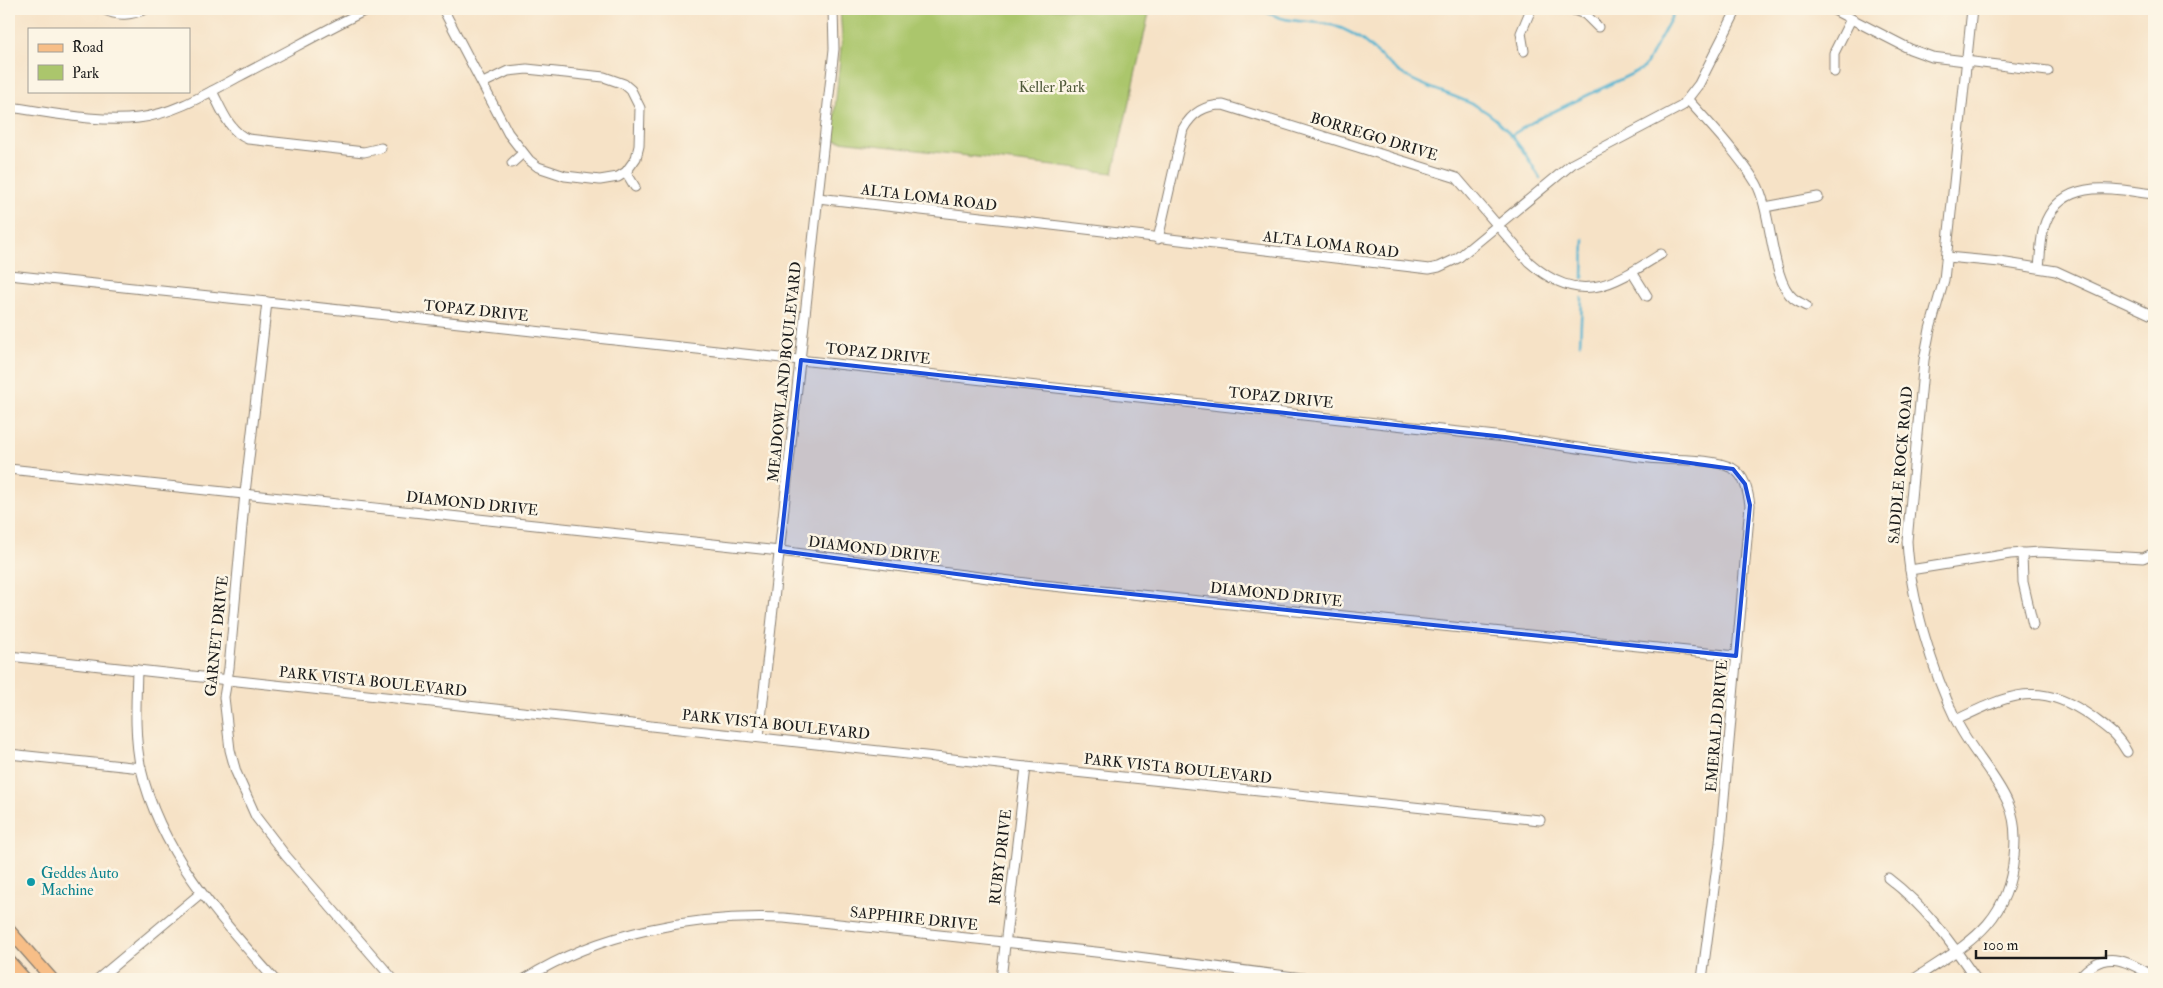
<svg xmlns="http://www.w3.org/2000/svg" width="2163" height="988" font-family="'IM FELL Double Pica',serif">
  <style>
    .green { fill: #abc66c; stroke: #647144 }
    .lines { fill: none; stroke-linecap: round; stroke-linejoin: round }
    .stream { stroke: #51b2d0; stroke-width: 2.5 }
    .minor-casing { stroke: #897f71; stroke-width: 11 }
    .major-casing { stroke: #897f71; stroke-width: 14 }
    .minor { stroke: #fff; stroke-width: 9 }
    .major { stroke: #f7be87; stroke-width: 11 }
    .marked { fill: #1d4ed8; fill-opacity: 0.2; stroke: #1d4ed8; stroke-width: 4; stroke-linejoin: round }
    .culture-dot { fill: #0f9aa8; stroke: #fcf5e5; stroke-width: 2 }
    .labels { text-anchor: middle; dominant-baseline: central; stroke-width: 5; stroke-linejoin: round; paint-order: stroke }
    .park-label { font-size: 15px; fill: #4e5838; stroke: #fcf5e5 }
    .street-label { font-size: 15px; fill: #1c1c1c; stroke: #fcf5e5 }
    .culture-label { font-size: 15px; fill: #0d838f; stroke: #fcf5e5; text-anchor: start }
  </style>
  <rect width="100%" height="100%" fill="#fcf5e5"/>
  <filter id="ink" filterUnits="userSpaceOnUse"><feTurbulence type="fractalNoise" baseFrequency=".02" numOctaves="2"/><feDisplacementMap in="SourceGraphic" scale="10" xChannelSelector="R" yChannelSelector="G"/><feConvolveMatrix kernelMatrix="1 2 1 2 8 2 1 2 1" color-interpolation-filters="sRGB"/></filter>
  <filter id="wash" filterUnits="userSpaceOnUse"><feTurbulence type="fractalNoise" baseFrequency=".0096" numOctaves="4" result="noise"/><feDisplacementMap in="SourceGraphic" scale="20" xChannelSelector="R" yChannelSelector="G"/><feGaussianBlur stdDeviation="1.12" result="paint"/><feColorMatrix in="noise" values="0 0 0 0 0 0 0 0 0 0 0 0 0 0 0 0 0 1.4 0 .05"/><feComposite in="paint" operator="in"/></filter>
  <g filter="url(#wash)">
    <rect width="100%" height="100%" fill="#f6e2c6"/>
    <polygon class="green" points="840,9 1150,9 1113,173 832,140 842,37"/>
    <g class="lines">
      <g class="stream">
        <path d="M1259,9C1269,13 1279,19 1291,20C1309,23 1326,21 1343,29C1368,39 1382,62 1404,75C1426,89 1454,94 1478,107C1505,121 1525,152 1540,178"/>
        <polyline points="1510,136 1536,120 1644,68 1676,9"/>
        <polyline points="1583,278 1584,239"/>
        <polyline points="1580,344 1582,298"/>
      </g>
    </g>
  </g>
  <g filter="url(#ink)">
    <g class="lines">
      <g class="minor-casing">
        <g id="minor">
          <path d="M103,9C118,17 131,15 146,9"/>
          <polyline points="443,9 508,133 529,160 538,167 565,176 600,180 618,177 626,172 636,158 639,146 640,108 631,90 624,84 604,77 527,69 508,71 483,83"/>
          <polyline points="1571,9 1585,14 1598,27"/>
          <polyline points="1832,9 1910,49 1932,57 2048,71"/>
          <polyline points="1524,51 1521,33 1531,9"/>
          <polyline points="1834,72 1834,53 1851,19"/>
          <path d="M212,91C221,108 229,132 248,139L364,152L381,148"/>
          <path d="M1688,100C1709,123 1740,156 1756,183C1772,211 1771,280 1793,298C1796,301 1801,303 1806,306"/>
          <path d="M9,107C48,112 99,123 138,118C174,114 208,93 240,76C283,54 325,30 368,9"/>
          <polyline points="512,163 523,153"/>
          <polyline points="626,172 635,187"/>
          <polyline points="818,198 1429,269 1439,267 1458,258 1572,164 1682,106 1699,84 1737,9"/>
          <polyline points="1765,207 1818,197"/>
          <path d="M1158,239L1183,129C1192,113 1204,105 1223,105L1457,178L1529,262C1580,307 1612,285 1661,254"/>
          <polyline points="1947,257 2000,262 2056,271 2154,316"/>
          <path d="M2039,267C2041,252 2040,235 2046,221C2066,176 2116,190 2154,194"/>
          <polyline points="1632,272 1647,296"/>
          <path d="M9,275L267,302L1505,437C1553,444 1601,452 1649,458C1675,461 1708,457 1732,468C1745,475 1748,492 1750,505L1720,843L1702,979"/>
          <polyline points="267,302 245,493 229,668 224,697 230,750 236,772 256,817 286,856 393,979"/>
          <polyline points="9,469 780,551 1033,584 1736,656"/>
          <polyline points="2022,553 2023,582 2033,625"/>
          <polyline points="1910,570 2010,554 2040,552 2143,558 2154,553"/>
          <polyline points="9,656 1026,767 1540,820"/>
          <path d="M137,670C136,703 134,737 141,769C160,852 219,917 274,979"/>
          <path d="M1956,720C2008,695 2040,679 2092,717C2108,729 2118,735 2127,752"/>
          <polyline points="759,737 834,49 833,9"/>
          <polyline points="9,754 141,768"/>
          <path d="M1888,878C1926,907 1949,940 1976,979"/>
          <polyline points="98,979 201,893"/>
          <path d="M525,979C599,932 697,914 784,918L1114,954L1310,979"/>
          <polyline points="1001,979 1026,767"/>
          <path d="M1914,979C1966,944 2008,926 2014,856C2016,838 2016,820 2008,803C1995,773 1970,750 1956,720C1932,671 1910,596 1907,541L1924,360L1930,329L1944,280L1972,9"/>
          <path d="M2078,979C2103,948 2125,959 2154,977"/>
        </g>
      </g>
      <g class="major-casing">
        <g id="major">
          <polyline points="9,930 52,979"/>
          <polyline points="9,961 25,979"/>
        </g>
      </g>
      <use href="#minor" class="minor"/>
      <use href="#major" class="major"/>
    </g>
  </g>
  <path class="marked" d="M801,360L1505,437L1733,469L1745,484L1750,505L1736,656L1033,584L780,551Z"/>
  <circle class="culture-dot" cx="31" cy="882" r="5"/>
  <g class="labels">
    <g class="park-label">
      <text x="1052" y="87">Keller Park</text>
    </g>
    <g class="street-label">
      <text transform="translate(1374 137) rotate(17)">BORREGO DRIVE</text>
      <text transform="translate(929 198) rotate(7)">ALTA LOMA ROAD</text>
      <text transform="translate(1331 245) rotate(7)">ALTA LOMA ROAD</text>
      <text transform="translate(476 311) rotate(6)">TOPAZ DRIVE</text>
      <text transform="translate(878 354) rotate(6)">TOPAZ DRIVE</text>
      <text transform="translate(785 372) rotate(-84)">MEADOWLAND BOULEVARD</text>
      <text transform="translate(1281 398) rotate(6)">TOPAZ DRIVE</text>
      <text transform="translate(1901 465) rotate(-85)">SADDLE ROCK ROAD</text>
      <text transform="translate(472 504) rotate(6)">DIAMOND DRIVE</text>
      <text transform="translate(874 550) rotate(7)">DIAMOND DRIVE</text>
      <text transform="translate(1276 595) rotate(6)">DIAMOND DRIVE</text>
      <text transform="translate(217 636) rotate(-84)">GARNET DRIVE</text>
      <text transform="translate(373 682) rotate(6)">PARK VISTA BOULEVARD</text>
      <text transform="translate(776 725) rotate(6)">PARK VISTA BOULEVARD</text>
      <text transform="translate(1717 726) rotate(-85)">EMERALD DRIVE</text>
      <text transform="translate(1178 769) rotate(6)">PARK VISTA BOULEVARD</text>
      <text transform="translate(1001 857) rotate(-83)">RUBY DRIVE</text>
      <text transform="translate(914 919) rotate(6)">SAPPHIRE DRIVE</text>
    </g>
    <g class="culture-label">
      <text x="41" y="873">Geddes Auto<tspan x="41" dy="17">Machine</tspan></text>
    </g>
  </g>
  <rect width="2163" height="988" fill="none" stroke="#fcf5e5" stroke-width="30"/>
  <rect x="28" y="28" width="162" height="65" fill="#fcf5e5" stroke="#a29e95"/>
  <rect x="38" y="44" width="25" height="8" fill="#f7be87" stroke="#a29e95"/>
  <text x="72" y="52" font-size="15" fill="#1c1c1c">Road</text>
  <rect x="38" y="65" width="25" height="15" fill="#abc66c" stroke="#a29e95"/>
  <text x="72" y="78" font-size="15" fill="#1c1c1c">Park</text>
  <path d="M1976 950v8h130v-8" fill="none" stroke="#1c1c1c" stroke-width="2.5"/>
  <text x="1983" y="950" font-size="15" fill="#1c1c1c" stroke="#fcf5e5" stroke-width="4" paint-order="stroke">100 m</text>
</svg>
